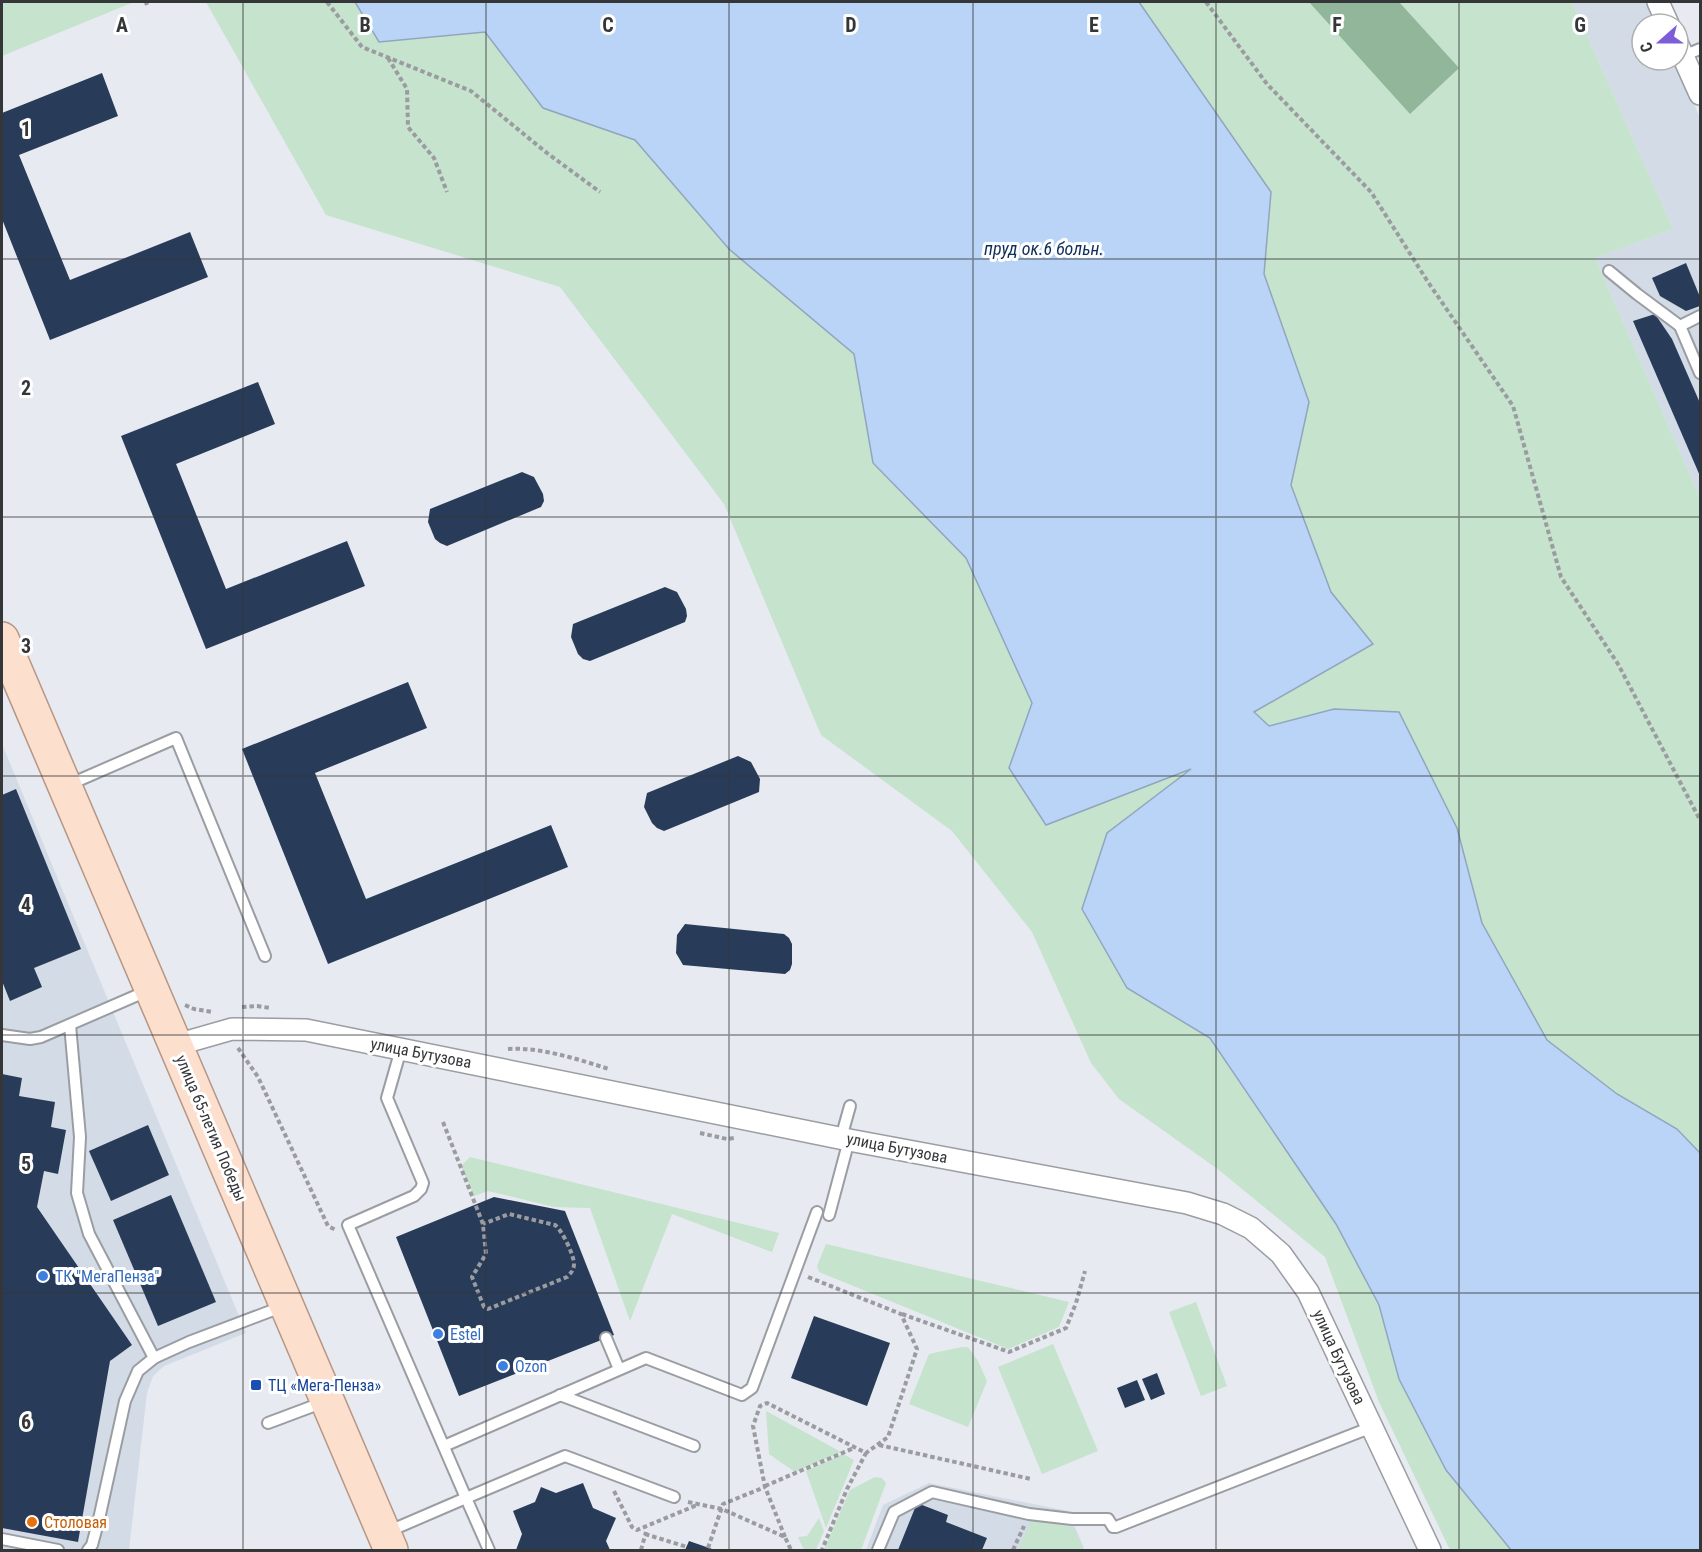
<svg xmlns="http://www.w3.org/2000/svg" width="1702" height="1552" font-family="'Roboto Condensed',sans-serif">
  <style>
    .built { fill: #d3dbe6 }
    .green { fill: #c6e3cd }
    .forest { fill: #91b69a }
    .water { fill: #bad4f7; stroke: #92a5be; stroke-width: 1.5 }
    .building { fill: #283c59 }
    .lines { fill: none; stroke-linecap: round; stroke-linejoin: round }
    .service-casing { stroke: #9a9da2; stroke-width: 14 }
    .minor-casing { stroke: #9a9da2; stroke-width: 24 }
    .primary-casing { stroke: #b69684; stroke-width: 36 }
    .path { stroke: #9a9ca0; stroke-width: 4; stroke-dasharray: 4.5 3; stroke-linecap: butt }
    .service { stroke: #fff; stroke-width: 10 }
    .minor { stroke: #fff; stroke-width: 21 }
    .primary { stroke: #fddfce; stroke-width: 33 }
    .grid { fill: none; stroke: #353638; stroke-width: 1.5; stroke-opacity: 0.55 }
    .shop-dot { fill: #3f7fe0; stroke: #fff; stroke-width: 2 }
    .transit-dot { fill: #1a4fb4; stroke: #fff; stroke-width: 2 }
    .food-dot { fill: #e8710a; stroke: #fff; stroke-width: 2 }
    .labels { text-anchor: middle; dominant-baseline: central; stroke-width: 6; stroke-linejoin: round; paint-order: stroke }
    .street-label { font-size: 16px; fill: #353638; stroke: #fff }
    .shop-label { font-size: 16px; fill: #366cbe; stroke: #fff; text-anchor: start }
    .transit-label { font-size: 16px; fill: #164399; stroke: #fff; text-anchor: start }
    .food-label { font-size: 16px; fill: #c56008; stroke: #fff; text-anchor: start }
    .water-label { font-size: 18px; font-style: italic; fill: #0f2f5b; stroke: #fff }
    .grid-label { font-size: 20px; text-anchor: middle; font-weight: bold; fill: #353638; stroke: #fff; stroke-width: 6; stroke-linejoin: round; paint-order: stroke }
  </style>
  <rect width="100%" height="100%" fill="#e7eaf0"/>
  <g class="built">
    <polygon points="1572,2 1650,2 1659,24 1642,24 1642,60 1675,60 1700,118 1700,498 1595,258 1673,229"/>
    <polygon points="2,744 246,1333 164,1366 153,1376 147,1393 129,1550 2,1550"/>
    <polygon points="929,1483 1068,1511 1084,1548 1082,1550 866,1550 883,1505"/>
  </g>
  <g class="green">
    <polygon points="2,2 134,2 2,56"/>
    <polygon points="206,2 1572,2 1673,229 1595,258 1700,498 1700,1550 1450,1550 1379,1402 1325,1257 1219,1170 1119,1099 1091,1063 1032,932 952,831 821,735 724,504 560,287 326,215"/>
    <polygon points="470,1157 779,1233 772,1252 672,1214 630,1321 590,1208 554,1207 488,1191 474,1196 461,1166"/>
    <polygon points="826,1244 1069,1302 1059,1327 1008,1349 819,1272 817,1266"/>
    <polygon points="1196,1302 1227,1386 1201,1396 1169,1312"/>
    <polygon points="1053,1344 1098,1451 1042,1474 998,1367"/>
    <polygon points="962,1347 968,1347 978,1361 987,1381 968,1427 909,1404 929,1354"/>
    <polygon points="766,1411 841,1452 795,1472 769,1454"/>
    <polygon points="843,1454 854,1460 826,1528 806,1471"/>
    <polygon points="875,1477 882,1478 886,1483 861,1550 824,1550 850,1490"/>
    <polygon points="819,1518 824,1531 816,1550 804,1550 798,1537 807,1536"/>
    <polygon points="1032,1519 1074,1528 1082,1547 1081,1550 1018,1550"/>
  </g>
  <polygon class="forest" points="1309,2 1399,2 1459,68 1410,114"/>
  <polygon class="water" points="355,2 1139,2 1271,192 1264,274 1309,402 1291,485 1331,592 1373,644 1254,712 1269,726 1334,709 1399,712 1457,828 1482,923 1547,1040 1617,1094 1677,1129 1700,1153 1700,1550 1511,1550 1446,1470 1399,1379 1379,1305 1336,1224 1210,1038 1127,988 1082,909 1107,833 1191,769 1046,825 1009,768 1032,703 966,558 873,463 854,354 729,249 635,140 543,108 485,32 379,42"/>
  <g class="building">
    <polygon points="102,73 118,116 19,155 70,280 190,232 208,277 50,340 2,219 2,113"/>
    <polygon points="1686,263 1700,297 1700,306 1686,311 1660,296 1652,278"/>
    <polygon points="1655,314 1672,339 1700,403 1700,476 1633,321"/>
    <polygon points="258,382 275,424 176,464 226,589 347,541 365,586 206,649 121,436"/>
    <polygon points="522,472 534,477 543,494 544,501 541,507 447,546 440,543 435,539 428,522 430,509"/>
    <polygon points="665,587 677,592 686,609 687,616 685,622 590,661 583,659 578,654 571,637 573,624"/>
    <polygon points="408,682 427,728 315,773 366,899 551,825 568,867 328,964 242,749"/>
    <polygon points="738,756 751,762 760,779 759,792 664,831 657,828 652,823 644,807 647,793"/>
    <polygon points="16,789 81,949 34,968 42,987 10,1001 2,981 2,795"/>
    <polygon points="685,924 784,934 789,938 792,944 792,964 790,970 785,974 683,965 676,953 677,935"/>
    <polygon points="2,1074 22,1078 19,1096 55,1102 51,1127 66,1130 58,1174 44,1171 37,1207 132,1345 110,1361 78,1542 2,1528"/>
    <polygon points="148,1125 169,1175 111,1201 89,1151"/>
    <polygon points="171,1195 216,1302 158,1326 113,1220"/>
    <polygon points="494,1197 565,1211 614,1335 459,1396 396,1237"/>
    <polygon points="814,1316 890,1343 867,1406 791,1378"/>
    <polygon points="1157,1373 1165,1394 1151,1400 1142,1379"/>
    <polygon points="1137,1380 1145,1400 1125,1408 1117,1388"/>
    <polygon points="583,1483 593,1508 616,1518 606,1541 610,1550 516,1550 522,1534 513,1511 535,1502 541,1487 556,1493"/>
    <polygon points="917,1503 948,1515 946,1522 987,1538 982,1550 898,1550"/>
    <polygon points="689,1541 715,1550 685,1550"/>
  </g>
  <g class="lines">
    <g class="service-casing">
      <g id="service">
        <polyline points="1683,56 1700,49"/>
        <polyline points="1609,271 1637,294 1680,326"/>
        <polyline points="1700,316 1680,326 1700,373"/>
        <polyline points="68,785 176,738 265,956"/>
        <polyline points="70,1025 80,1137 77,1193 89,1234 154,1358 138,1371 125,1401 99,1519 92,1545 88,1550"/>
        <polyline points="2,1035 30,1039 41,1037 147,991"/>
        <polyline points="401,1049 387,1098 423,1183 421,1189 414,1196 348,1225 466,1498 565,1456 674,1497"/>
        <polyline points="841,1138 850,1106"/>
        <polyline points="829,1215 849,1140"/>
        <polyline points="606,1338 619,1369"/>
        <polyline points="154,1358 189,1342 284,1306"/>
        <polyline points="560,1395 694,1446"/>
        <polyline points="268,1423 324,1402"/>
        <polyline points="444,1446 646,1358 742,1395 752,1388 817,1212"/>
        <polyline points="387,1532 466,1498 489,1550"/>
        <polyline points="2,1539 58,1550"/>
        <polyline points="878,1550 894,1512 932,1492 1029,1514 1072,1519 1108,1519 1113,1527 1116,1527 1372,1427"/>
      </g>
    </g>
    <g class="minor-casing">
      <g id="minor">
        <polyline points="1658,2 1668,24"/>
        <polyline points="1678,45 1700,94"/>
        <polyline points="176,1045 232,1029 306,1030 849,1140 1187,1203 1223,1214 1251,1228 1281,1254 1308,1292 1430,1550"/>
      </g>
    </g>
    <g class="primary-casing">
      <polyline id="primary" points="2,639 391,1550"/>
    </g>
    <g class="path">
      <polyline points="146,2 147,5"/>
      <polyline points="327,2 362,47 471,91 547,153 600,192"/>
      <polyline points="1206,2 1267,84 1371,192 1428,282 1513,406 1561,577 1618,664 1700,820"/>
      <polyline points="388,58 407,89 408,127 434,158 447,192"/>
      <polyline points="185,1005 194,1009 212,1012"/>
      <polyline points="242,1007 257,1006 270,1008"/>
      <polyline points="238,1048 258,1077 328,1226 336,1230"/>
      <path d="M508,1049C541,1047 577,1059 609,1069"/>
      <path d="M443,1122L483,1224L486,1254L472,1277L484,1307L488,1309L567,1277C571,1273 574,1270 574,1264C574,1255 562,1230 555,1225L509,1214L483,1224"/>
      <polyline points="700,1133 727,1139 734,1138"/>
      <polyline points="808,1277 901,1314 917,1349 888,1437 866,1453"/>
      <polyline points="902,1314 1009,1352 1066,1328 1076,1303 1085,1271"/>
      <polyline points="879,1445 1031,1479"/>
      <polyline points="765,1486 854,1448"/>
      <polyline points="614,1491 632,1527 637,1530 697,1505"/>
      <polyline points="688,1502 722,1509 785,1537 791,1550"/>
      <polyline points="645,1534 687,1547"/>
      <polyline points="785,1537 765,1487 753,1426 760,1406 767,1403 866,1453 847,1489 822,1550"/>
      <polyline points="708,1548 723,1504 765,1487"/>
      <polyline points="641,1550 646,1532"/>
      <polyline points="1013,1550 1024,1526"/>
    </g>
    <use href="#service" class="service"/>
    <use href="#minor" class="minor"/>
    <use href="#primary" class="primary"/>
  </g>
  <path class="grid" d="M243,2V1550M486,2V1550M729,2V1550M973,2V1550M1216,2V1550M1459,2V1550M2,259H1700M2,517H1700M2,776H1700M2,1035H1700M2,1293H1700"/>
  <g class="shop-dot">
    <circle cx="43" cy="1276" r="6"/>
    <circle cx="438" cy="1334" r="6"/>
    <circle cx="503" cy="1366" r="6"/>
  </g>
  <rect class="transit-dot" x="250" y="1379" width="12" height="12" rx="3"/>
  <circle class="food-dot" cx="32" cy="1522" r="6"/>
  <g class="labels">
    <g class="street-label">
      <text transform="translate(421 1053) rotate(11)">улица Бутузова</text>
      <text transform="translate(211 1128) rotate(67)">улица 65-летия Победы</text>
      <text transform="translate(897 1148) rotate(11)">улица Бутузова</text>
      <text transform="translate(1339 1357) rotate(65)">улица Бутузова</text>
    </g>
    <g class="shop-label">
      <text x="55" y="1276">ТК "МегаПенза"</text>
      <text x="450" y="1334">Estel</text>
      <text x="515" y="1366">Ozon</text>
    </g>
    <g class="transit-label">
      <text x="268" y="1385">ТЦ «Мега-Пенза»</text>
    </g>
    <g class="food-label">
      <text x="44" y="1522">Столовая</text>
    </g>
    <g class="water-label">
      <text x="1044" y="248">пруд ок.6 больн.</text>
    </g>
  </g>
  <g class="grid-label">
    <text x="122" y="32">A</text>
    <text x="365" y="32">B</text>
    <text x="608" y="32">C</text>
    <text x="851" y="32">D</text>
    <text x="1094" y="32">E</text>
    <text x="1337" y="32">F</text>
    <text x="1580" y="32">G</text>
    <text x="26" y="136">1</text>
    <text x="26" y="395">2</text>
    <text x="26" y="653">3</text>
    <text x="26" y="912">4</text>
    <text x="26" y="1171">5</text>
    <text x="26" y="1429">6</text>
  </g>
  <rect width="1702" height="1552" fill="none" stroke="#353638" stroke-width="6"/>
  <g transform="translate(1660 42) rotate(249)"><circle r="28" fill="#ffffff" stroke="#aeafaf" stroke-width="1.5"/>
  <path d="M0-4.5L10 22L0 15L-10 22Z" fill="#7b5ed8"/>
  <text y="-9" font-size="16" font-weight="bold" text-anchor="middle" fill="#353638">С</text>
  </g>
</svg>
